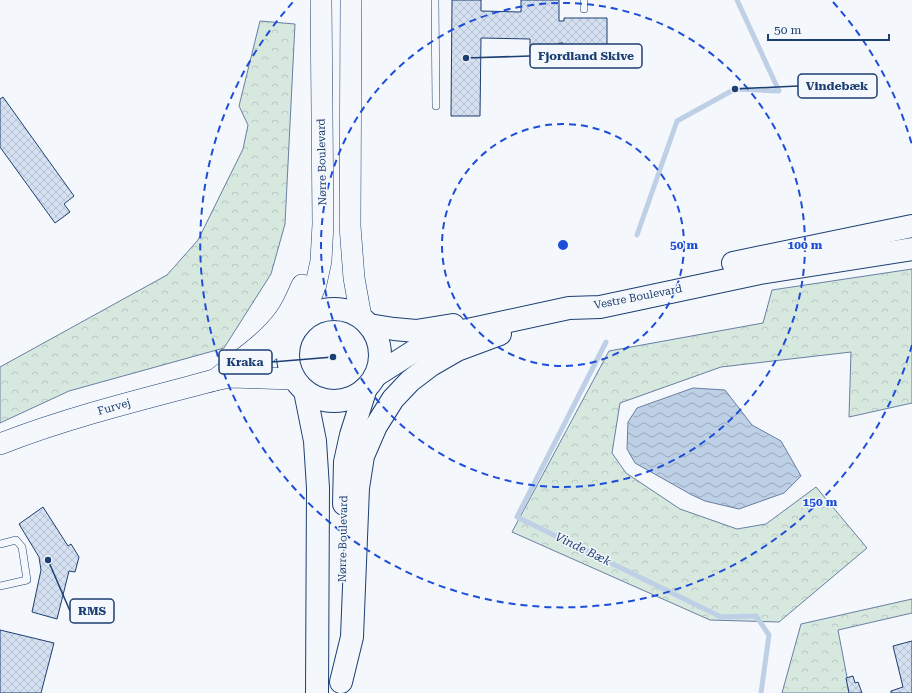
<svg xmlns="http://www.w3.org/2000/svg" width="912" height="693" font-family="'Roboto Serif',serif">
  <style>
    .forest { fill: url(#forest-crowns); stroke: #687fa3 }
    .water { fill: url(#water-waves); stroke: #687fa3 }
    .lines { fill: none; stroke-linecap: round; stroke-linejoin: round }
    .stream { stroke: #bed0e5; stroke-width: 5 }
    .building { fill: url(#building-cross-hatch); stroke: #1d3f73 }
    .lane-casing { stroke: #1d3f73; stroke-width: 8 }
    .secondary-casing { stroke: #1d3f73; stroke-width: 22 }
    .primary-casing { stroke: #1d3f73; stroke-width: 24 }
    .lane { stroke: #f4f7fb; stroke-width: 7 }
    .secondary { stroke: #f4f7fb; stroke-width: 21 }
    .primary { stroke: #f4f7fb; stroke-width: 22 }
    .ring { fill: none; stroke: #1d4ed8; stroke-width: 2; stroke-dasharray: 7 5 }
    .labels { text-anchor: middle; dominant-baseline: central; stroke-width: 3; stroke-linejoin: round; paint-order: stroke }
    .street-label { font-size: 11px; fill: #1d3f73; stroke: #f4f7fb }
    .water-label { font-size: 12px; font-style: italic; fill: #1d3f73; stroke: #f4f7fb }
    .centre { fill: #1d4ed8; stroke: #f4f7fb; stroke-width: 2 }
    .ring-label { font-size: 12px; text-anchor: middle; font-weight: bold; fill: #1d4ed8; stroke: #f4f7fb; stroke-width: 3; stroke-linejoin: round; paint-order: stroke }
    .leader { fill: none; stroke: #1d3f73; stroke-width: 1.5 }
    .callout-dot { fill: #1d3f73; stroke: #f4f7fb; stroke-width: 1.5 }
    .callout { fill: #f4f7fb; stroke: #1d3f73; stroke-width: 1.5 }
    .callout-label { font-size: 12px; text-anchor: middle; font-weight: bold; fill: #1d3f73 }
  </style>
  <defs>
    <pattern id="forest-crowns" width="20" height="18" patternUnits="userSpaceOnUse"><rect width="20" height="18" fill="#d7e8df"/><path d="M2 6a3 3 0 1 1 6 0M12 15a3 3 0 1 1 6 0" fill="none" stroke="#b8c8c3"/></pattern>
    <pattern id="water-waves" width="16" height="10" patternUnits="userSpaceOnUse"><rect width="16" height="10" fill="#bed0e5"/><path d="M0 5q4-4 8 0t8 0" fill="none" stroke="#9aaabe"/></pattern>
    <pattern id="building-cross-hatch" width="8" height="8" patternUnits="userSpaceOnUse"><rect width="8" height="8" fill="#d5e0f0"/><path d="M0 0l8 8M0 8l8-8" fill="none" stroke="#b6c1d1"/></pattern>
  </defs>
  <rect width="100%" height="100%" fill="#f4f7fb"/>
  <g class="forest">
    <polygon points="260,21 295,24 285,224 271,274 224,348 69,391 0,423 0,367 167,275 198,240 243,149 248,125 239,106"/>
    <polygon points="912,269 912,403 849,417 851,352 721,367 620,403 612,453 626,473 680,509 737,529 766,524 816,487 867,548 779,622 710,620 512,532 609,351 763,323 772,290"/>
    <polygon points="912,599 912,613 838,630 850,693 782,693 801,624"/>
  </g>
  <polygon class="water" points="693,388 725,390 752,425 781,441 801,476 784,493 739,509 705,501 692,495 635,463 627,449 628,422 637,408"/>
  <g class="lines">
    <g class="stream">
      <polyline points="637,235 677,121 735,89 779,91 737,0"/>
      <polyline points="606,342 517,517 721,617 756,616 769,635 761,693"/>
    </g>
  </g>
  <g class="building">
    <polygon points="452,0 481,0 481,11 521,12 521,0 559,0 559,21 564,21 564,18 607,18 607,46 563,46 563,43 559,43 559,52 555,52 551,58 545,60 538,58 534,52 530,52 530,39 481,38 480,116 451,116"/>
    <polygon points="3,97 74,196 64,204 70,212 55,223 0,147 0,99"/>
    <polygon points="43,507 68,546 71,544 79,557 75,572 69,571 57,619 32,612 41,570 39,557 19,524"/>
    <polygon points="0,630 54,643 41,693 0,693"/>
    <polygon points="912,641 912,693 891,693 891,691 903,687 893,646"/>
    <polygon points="853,676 855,683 858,682 862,693 849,693 846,678"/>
  </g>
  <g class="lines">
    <g class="lane-casing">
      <g id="lane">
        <polyline points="435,0 436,106"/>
        <polyline points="584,9 584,0"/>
        <polyline points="0,544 16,540 22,547 27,580 0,586"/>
      </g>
    </g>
    <g class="secondary-casing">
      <g id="secondary">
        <polyline points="351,0 350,226 354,278 361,317"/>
        <polyline points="301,321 316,284 321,261 323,224 321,0"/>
        <polyline points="265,354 291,335"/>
        <path d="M215,380C238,361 267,343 285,318C292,308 297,297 302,285"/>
        <path d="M0,444C69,417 143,399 215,380L230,377L293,379"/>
      </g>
    </g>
    <g class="primary-casing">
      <g id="primary">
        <polyline points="733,263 912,226"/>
        <circle cx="334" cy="355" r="46"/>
        <polyline points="369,325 394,329 416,331 453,325"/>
        <polyline points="375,376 419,348 463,331 569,308 600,307 760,273 912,249"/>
        <polyline points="305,391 315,441 318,488 317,693"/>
        <polyline points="344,504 345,462 351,435 366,388"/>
        <polyline points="341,682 352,637 358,488 363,456 376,426 393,399 410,381 431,365 457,350 500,334"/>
      </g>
    </g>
    <use href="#lane" class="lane"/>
    <use href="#secondary" class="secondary"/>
    <use href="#primary" class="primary"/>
  </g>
  <g class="ring">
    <circle cx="563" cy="245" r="121"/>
    <circle cx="563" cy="245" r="242"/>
    <path d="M912 345A363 363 0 1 1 293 2M833 2A363 363 0 0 1 912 145"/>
  </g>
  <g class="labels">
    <g class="street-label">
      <text transform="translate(322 162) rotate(-91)">Nørre Boulevard</text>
      <text transform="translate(638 297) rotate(-11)">Vestre Boulevard</text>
      <text transform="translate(114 407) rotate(-16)">Furvej</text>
      <text transform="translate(343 539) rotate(-89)">Nørre Boulevard</text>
    </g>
    <g class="water-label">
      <text transform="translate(583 549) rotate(26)">Vinde Bæk</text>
    </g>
  </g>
  <circle cx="563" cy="245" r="6" class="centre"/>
  <g class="ring-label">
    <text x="684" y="249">50 m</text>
    <text x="805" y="249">100 m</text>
    <text x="820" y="506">150 m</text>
  </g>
  <path class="leader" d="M466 58L530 56M735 89L798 86M333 357L272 362M48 560L70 611"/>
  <g class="callout-dot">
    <circle cx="466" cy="58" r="4"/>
    <circle cx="735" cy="89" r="4"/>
    <circle cx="333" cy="357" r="4"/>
    <circle cx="48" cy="560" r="4"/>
  </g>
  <g class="callout">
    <rect x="530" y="44" width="112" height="24" rx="4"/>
    <rect x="798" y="74" width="79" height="24" rx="4"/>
    <rect x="219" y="350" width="53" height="24" rx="4"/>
    <rect x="70" y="599" width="44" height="24" rx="4"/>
  </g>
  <g class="callout-label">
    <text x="586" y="60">Fjordland Skive</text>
    <text x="837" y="90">Vindebæk</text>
    <text x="245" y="366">Kraka</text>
    <text x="92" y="615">RMS</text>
  </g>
  <path d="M768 34v6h121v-6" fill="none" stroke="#1d3f73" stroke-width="2"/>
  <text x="774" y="34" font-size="12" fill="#1d3f73" stroke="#f4f7fb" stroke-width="3" paint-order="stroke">50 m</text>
</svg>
